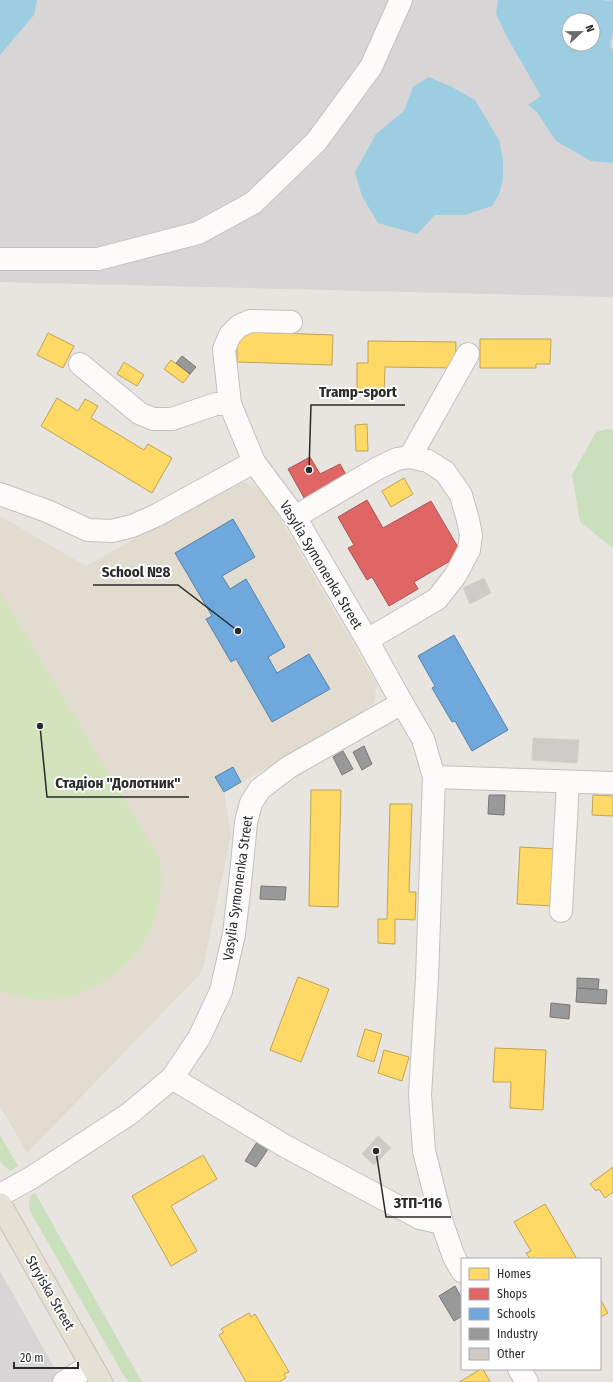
<svg xmlns="http://www.w3.org/2000/svg" width="613" height="1382" font-family="'Fira Sans Condensed',sans-serif">
  <style>
    .industrial { fill: #d8d5d7; fill-rule: evenodd }
    .education { fill: #e1dccf }
    .green { fill: #cae0bc }
    .pitch { fill: #d3e3bb }
    .water { fill: #9ccde1; fill-rule: evenodd }
    .homes { fill: #ffd966; stroke: #bfa454 }
    .shops { fill: #e06666; stroke: #a95454 }
    .schools { fill: #6fa8dc; stroke: #5a82a7 }
    .industry { fill: #999; stroke: #787878 }
    .building { fill: #cdcac7; stroke: #d3d0cc }
    .lines { fill: none; stroke-linecap: round; stroke-linejoin: round }
    .minor-casing { stroke: #c2c0c0; stroke-width: 24 }
    .major-casing { stroke: #c4c3c1; stroke-width: 24 }
    .minor { stroke: #fcfbfa; stroke-width: 22 }
    .major { stroke: #e5e1d5; stroke-width: 22 }
    .labels { text-anchor: middle; dominant-baseline: central; stroke-width: 4; stroke-linejoin: round; paint-order: stroke }
    .street-label { font-size: 14px; fill: #2a2a2a; stroke: #fff }
    .leader { fill: none; stroke: #2a2a2a; stroke-width: 1.5 }
    .callout-dot { fill: #2a2a2a; stroke: #fff; stroke-width: 1.5 }
    .callout-label { font-size: 15px; text-anchor: middle; font-weight: bold; fill: #2a2a2a; stroke: #fff; stroke-width: 4; stroke-linejoin: round; paint-order: stroke }
  </style>
  <rect width="100%" height="100%" fill="#e8e4e0"/>
  <g class="industrial">
    <path d="M0,0H613V297L0,282ZM569,20H593V44H569Z"/>
    <polygon points="0,1271 60,1378 53,1382 0,1382"/>
  </g>
  <polygon class="education" points="233,483 247,483 263,489 377,685 374,702 357,718 224,792 231,835 202,972 27,1153 0,1106 0,516 86,566"/>
  <g class="green">
    <polygon points="608,429 613,430 613,548 580,522 572,475 596,432"/>
    <polygon points="0,1135 18,1166 10,1171 2,1164 0,1160"/>
    <polygon points="35,1193 142,1382 129,1382 124,1376 29,1209 30,1196"/>
  </g>
  <path class="pitch" d="M0,593L160,859C162,874 162,888 159,902C151,953 105,993 54,999C36,1000 18,997 0,991Z"/>
  <g class="water">
    <polygon points="0,0 37,0 34,15 0,55"/>
    <path d="M498,0H603L608,1L613,0V31L610,46L613,52V163L591,161L556,141L537,112L528,105L541,96L507,37L496,14ZM569,20H593V44H569Z"/>
    <polygon points="429,77 452,87 475,100 499,140 503,160 503,179 499,194 492,206 465,215 435,215 417,234 378,223 362,196 355,172 376,134 404,111 413,87"/>
  </g>
  <g class="homes">
    <polygon points="248,332 333,335 332,365 237,362 237,339"/>
    <polygon points="48,333 74,346 63,368 37,355"/>
    <polygon points="480,339 551,339 550,364 536,364 536,368 480,368"/>
    <polygon points="368,341 456,342 455,368 385,367 384,394 357,393 357,363 368,363"/>
    <polygon points="171,360 190,374 183,383 164,369"/>
    <polygon points="124,362 144,375 137,386 117,374"/>
    <polygon points="57,398 78,411 85,399 98,406 91,418 144,450 148,444 172,458 152,493 41,426"/>
    <polygon points="367,424 368,451 356,451 355,425"/>
    <polygon points="404,478 413,494 391,507 382,491"/>
    <polygon points="311,790 341,790 338,907 309,906"/>
    <polygon points="593,795 613,796 613,816 592,815"/>
    <polygon points="390,804 412,804 409,892 416,892 415,920 395,919 395,944 378,943 378,919 387,919"/>
    <polygon points="520,847 556,849 553,906 517,904"/>
    <polygon points="298,977 329,989 301,1062 270,1050"/>
    <polygon points="365,1029 382,1034 374,1062 357,1056"/>
    <polygon points="495,1048 546,1050 543,1110 510,1108 511,1082 493,1082"/>
    <polygon points="384,1050 409,1057 402,1081 378,1073"/>
    <polygon points="203,1155 217,1179 171,1206 197,1251 171,1266 132,1196"/>
    <polygon points="613,1167 613,1192 605,1198 599,1189 596,1191 590,1184"/>
    <polygon points="545,1204 577,1259 530,1259 526,1253 531,1251 514,1222"/>
    <polygon points="600,1299 608,1313 600,1317"/>
    <polygon points="249,1313 251,1317 255,1314 289,1372 284,1374 286,1378 279,1382 246,1382 219,1335 224,1332 221,1329"/>
    <polygon points="481,1369 483,1369 490,1382 459,1382"/>
  </g>
  <g class="shops">
    <polygon points="310,457 320,474 340,464 349,480 307,503 288,469"/>
    <polygon points="367,500 383,528 431,501 462,554 414,582 418,589 389,606 372,577 367,580 348,548 354,545 338,517"/>
  </g>
  <g class="schools">
    <polygon points="233,519 255,557 222,576 230,589 246,579 285,647 268,657 277,673 309,654 330,689 272,722 236,659 231,662 206,619 212,616 175,553"/>
    <polygon points="454,635 508,730 472,751 455,721 452,722 432,688 435,686 418,656"/>
    <polygon points="233,767 241,782 224,792 215,777"/>
  </g>
  <g class="industry">
    <polygon points="182,356 196,367 190,374 176,363"/>
    <polygon points="364,746 372,764 362,770 353,752"/>
    <polygon points="343,751 353,769 342,775 333,757"/>
    <polygon points="489,795 505,795 504,815 488,814"/>
    <polygon points="261,886 286,887 285,900 260,899"/>
    <polygon points="577,978 599,979 598,989 577,988"/>
    <polygon points="577,988 607,990 606,1004 576,1002"/>
    <polygon points="551,1003 570,1005 569,1019 550,1017"/>
    <polygon points="257,1142 268,1149 256,1167 245,1161"/>
    <polygon points="455,1286 462,1299 462,1316 454,1321 439,1296"/>
  </g>
  <g class="building">
    <polygon points="484,578 491,593 470,604 463,588"/>
    <polygon points="533,738 579,740 577,763 532,760"/>
    <polygon points="378,1136 391,1148 374,1165 362,1154"/>
  </g>
  <g class="lines">
    <g class="minor-casing">
      <g id="minor">
        <polyline points="0,259 98,259 198,233 253,203 316,142 371,67 401,0"/>
        <polyline points="80,364 139,413 153,419 172,419 216,404 230,404"/>
        <polyline points="410,457 468,354"/>
        <polyline points="254,462 230,404 224,349 230,335 239,326 250,321 291,322"/>
        <polyline points="0,494 47,511 88,530 112,531 132,526 155,516 254,462 295,517 367,640 402,703 423,739 434,777 427,978 420,1095 424,1151 442,1223 454,1257 462,1271"/>
        <polyline points="295,517 378,468 397,459 410,457 428,461 445,472 461,495 468,520 471,535 469,550 455,576 437,599 367,640"/>
        <polyline points="434,777 613,783"/>
        <polyline points="561,911 568,782"/>
        <polyline points="172,1078 285,1146 380,1197 420,1218 442,1223"/>
        <polyline points="0,1195 31,1178 129,1114 172,1078 199,1038 221,991 234,934 241,874 246,822 251,803 260,789 289,767 402,703"/>
        <polyline points="519,1369 527,1382"/>
        <polyline points="64,1382 91,1365"/>
      </g>
    </g>
    <g class="major-casing">
      <polyline id="major" points="0,1204 101,1382"/>
    </g>
    <use href="#minor" class="minor"/>
    <use href="#major" class="major"/>
  </g>
  <g class="labels">
    <g class="street-label">
      <text transform="translate(321 565) rotate(59)">Vasylia Symonenka Street</text>
      <text transform="translate(238 888) rotate(-82)">Vasylia Symonenka Street</text>
      <text transform="translate(50 1293) rotate(60)">Stryiska Street</text>
    </g>
  </g>
  <path class="leader" d="M309 470L311 405H405M238 631L178 585H93M40 726L47 797H189M376 1151L386 1217H451"/>
  <g class="callout-dot">
    <circle cx="309" cy="470" r="4"/>
    <circle cx="238" cy="631" r="4"/>
    <circle cx="40" cy="726" r="4"/>
    <circle cx="376" cy="1151" r="4"/>
  </g>
  <g class="callout-label">
    <text x="358" y="397">Tramp-sport</text>
    <text x="136" y="577">School №8</text>
    <text x="118" y="788">Стадіон "Долотник"</text>
    <text x="418" y="1208">ЗТП-116</text>
  </g>
  <rect x="461" y="1258" width="140" height="112" fill="#ffffff" stroke="#aaaaaa"/>
  <rect x="469" y="1268" width="20" height="12" fill="#ffd966" stroke="#aaaaaa"/>
  <text x="497" y="1278" font-size="12" fill="#2a2a2a">Homes</text>
  <rect x="469" y="1288" width="20" height="12" fill="#e06666" stroke="#aaaaaa"/>
  <text x="497" y="1298" font-size="12" fill="#2a2a2a">Shops</text>
  <rect x="469" y="1308" width="20" height="12" fill="#6fa8dc" stroke="#aaaaaa"/>
  <text x="497" y="1318" font-size="12" fill="#2a2a2a">Schools</text>
  <rect x="469" y="1328" width="20" height="12" fill="#999999" stroke="#aaaaaa"/>
  <text x="497" y="1338" font-size="12" fill="#2a2a2a">Industry</text>
  <rect x="469" y="1348" width="20" height="12" fill="#cdcac7" stroke="#aaaaaa"/>
  <text x="497" y="1358" font-size="12" fill="#2a2a2a">Other</text>
  <g transform="translate(581 32) rotate(68)"><circle r="19" fill="#ffffff" stroke="#aaaaaa"/>
  <path d="M0-3L7 15L0 10L-7 15Z" fill="#6c6b6a"/>
  <text y="-6" font-size="11" font-weight="bold" text-anchor="middle" fill="#2a2a2a">N</text>
  </g>
  <path d="M14 1362v6h64v-6" fill="none" stroke="#2a2a2a" stroke-width="2"/>
  <text x="20" y="1362" font-size="12" fill="#2a2a2a" stroke="#ffffff" stroke-width="3" paint-order="stroke">20 m</text>
</svg>
